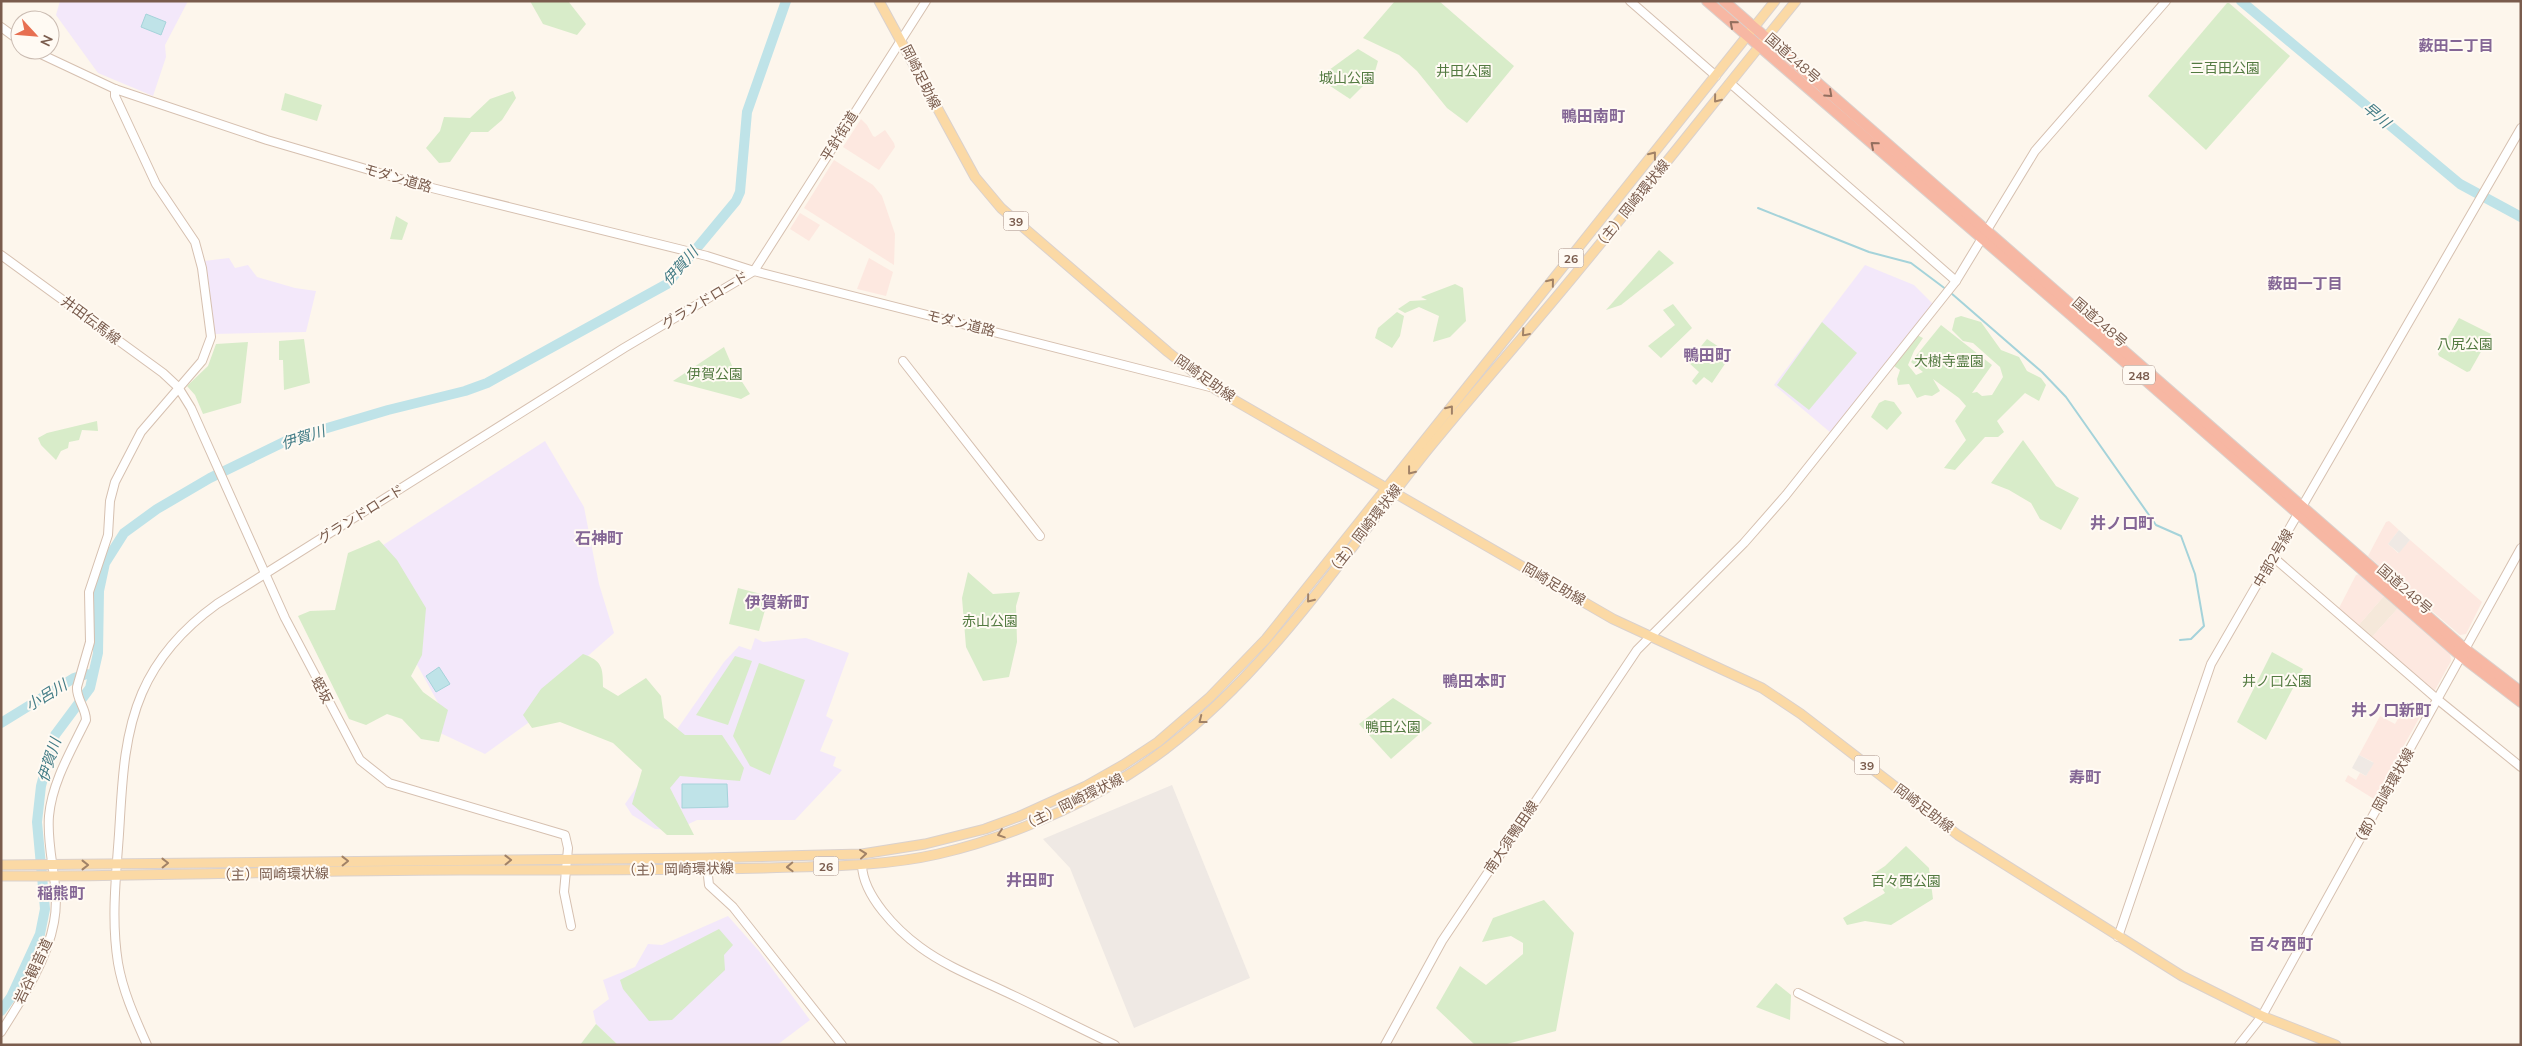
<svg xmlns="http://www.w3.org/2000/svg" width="2522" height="1046" font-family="Mulish,'Noto Sans JP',sans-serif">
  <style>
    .residential { fill: #f5e8da }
    .commercial { fill: #fde8e0 }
    .industrial { fill: #efe9e4 }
    .education { fill: #f3e8fa }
    .green { fill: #d8ecc9 }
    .water { fill: #bfe3e8; stroke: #a5d3da }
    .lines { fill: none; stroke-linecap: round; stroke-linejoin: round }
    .stream { stroke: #a5d3da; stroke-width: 2 }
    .river { stroke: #bfe3e8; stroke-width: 10 }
    .secondary-casing { stroke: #d6c0b0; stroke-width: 10 }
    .primary-casing { stroke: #dad1cd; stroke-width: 11 }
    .highway-casing { stroke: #dad1cd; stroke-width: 12 }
    .secondary { stroke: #fff; stroke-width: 8 }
    .primary { stroke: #fbd9a5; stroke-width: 9 }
    .highway { stroke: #f7b7a3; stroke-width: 10 }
    .oneway { stroke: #936e5e }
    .oneway2 { stroke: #a18267 }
    .labels { text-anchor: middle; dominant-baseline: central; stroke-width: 4; stroke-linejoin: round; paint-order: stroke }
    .shield { fill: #fffaf3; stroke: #a28b7f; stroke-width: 1 }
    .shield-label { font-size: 12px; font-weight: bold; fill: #7a5c4d }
    .street-label { font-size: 14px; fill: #7a5c4d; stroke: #fffaf3 }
    .park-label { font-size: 14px; fill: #537a41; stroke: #fffaf3 }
    .neighbourhood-label { font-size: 15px; font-weight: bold; fill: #846695; stroke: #fffaf3 }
    .water-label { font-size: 15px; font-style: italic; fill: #437c86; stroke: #fffaf3 }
    .quarter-label { font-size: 16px; font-weight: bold; fill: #846695; stroke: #fffaf3 }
  </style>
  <rect width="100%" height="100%" fill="#fdf6ec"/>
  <polygon class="residential" points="2384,596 2398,608 2371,638 2358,626"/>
  <g class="commercial">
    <polygon points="861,119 867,125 873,136 875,137 885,130 894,143 895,147 879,170 843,147"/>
    <polygon points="834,160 873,185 882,196 895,234 894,265 804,208"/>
    <polygon points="800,213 820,225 809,241 790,229"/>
    <polygon points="869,258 893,272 886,296 857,289"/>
    <polygon points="2389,521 2399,530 2388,544 2398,553 2410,540 2482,602 2466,634 2460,635 2368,556 2386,522"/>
    <polygon points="2359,574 2384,596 2358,626 2339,608 2356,575"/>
    <polygon points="2398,608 2450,653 2451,661 2434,692 2371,638"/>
    <polygon points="2406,704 2422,713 2374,799 2345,781 2348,775 2356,780 2360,773 2366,776 2373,762 2359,755 2380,716 2395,724"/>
  </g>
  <g class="industrial">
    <polygon points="2399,530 2410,540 2399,553 2388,544"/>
    <polygon points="2359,755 2374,763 2366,776 2352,768"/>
    <polygon points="1172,785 1250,978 1134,1028 1070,868 1043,839"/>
  </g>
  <g class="education">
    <polygon points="60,1 188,1 165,45 166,57 153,96 98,73 56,15"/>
    <polygon points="229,258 235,268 248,265 257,277 295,288 316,291 306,332 213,334 204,261"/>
    <polygon points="1865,265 1914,285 1934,305 1831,433 1774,385"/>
    <polygon points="545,441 584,507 599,584 614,633 565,676 539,715 485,754 436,731 442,710 409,650 377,549"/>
    <polygon points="755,638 763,642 806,638 849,653 826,716 833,720 820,751 836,757 833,766 842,770 795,820 697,820 676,830 655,829 632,815 625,804 724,662 739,646 751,650"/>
    <polygon points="728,916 759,951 810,1020 777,1045 618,1045 596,1024 593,1011 609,999 603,980 635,967 648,944 662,945"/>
  </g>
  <g class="green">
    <polygon points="530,1 568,1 586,24 577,35 543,24"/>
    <polygon points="1395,1 1439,1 1514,66 1467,123 1447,108 1417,71 1399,55 1363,38"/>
    <polygon points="2227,3 2229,3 2290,56 2206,150 2148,96"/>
    <polygon points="1358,49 1378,61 1374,75 1350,99 1318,78"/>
    <polygon points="513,91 516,98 502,120 488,132 471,132 450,162 439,163 426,148 440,131 444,117 470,118 490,99"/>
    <polygon points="285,93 322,105 317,121 281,110"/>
    <polygon points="396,216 408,223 402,240 390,239"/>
    <polygon points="1659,250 1674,263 1621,305 1606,310"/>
    <polygon points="1455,284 1463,288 1466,321 1450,337 1433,342 1439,316 1419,307 1405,313 1398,309 1410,301 1427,300 1421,297"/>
    <polygon points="1673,304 1692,328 1661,358 1648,346 1675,325 1663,310"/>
    <polygon points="1397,312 1404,316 1400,336 1392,348 1375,338 1378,328"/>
    <polygon points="1961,316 1981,322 2001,350 2019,357 2027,371 2041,378 2046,385 2039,401 2025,393 1997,421 2004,432 1998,437 1985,437 1955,470 1944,468 1966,440 1955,421 1966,406 1959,398 1933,379 1940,391 1932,396 1925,395 1917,398 1909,384 1898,385 1897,379 1900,370 1894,366 1917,335 1923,338 1914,351 1908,365 1916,375 1923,372 1911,362 1941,325 1992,365 1972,393 1977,392 1982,396 1992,395 2003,377 2000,367 1973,343 1963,341 1952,330 1955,318"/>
    <polygon points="2459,318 2491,334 2470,371 2467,372 2439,356 2438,354"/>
    <polygon points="1822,322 1857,353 1809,410 1777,385"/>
    <polygon points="304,339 310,383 284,390 283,360 279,360 279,341"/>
    <polygon points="1707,339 1731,355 1712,383 1704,377 1696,385 1692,381 1699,372 1688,362"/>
    <polygon points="248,342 241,403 203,414 195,395 187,386 208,366 216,344"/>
    <polygon points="724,347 733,368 750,394 741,399 673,381"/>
    <polygon points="1885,400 1894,402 1902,413 1887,430 1871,417 1879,403"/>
    <polygon points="97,421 98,431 82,430 79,440 69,442 68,448 61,451 56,460 41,445 38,438 47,433"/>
    <polygon points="2023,440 2056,486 2079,498 2061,530 2040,519 2031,503 2009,490 1991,483"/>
    <polygon points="379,540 397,560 426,608 422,655 411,676 423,692 448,710 439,742 421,739 402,719 387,714 366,725 349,719 298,616 310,611 335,610 348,553"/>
    <polygon points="968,572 993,594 1020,592 1016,606 1017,642 1009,677 983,681 966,647 962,598"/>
    <polygon points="738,588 769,596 759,631 729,624"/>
    <polygon points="2272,652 2303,669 2266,740 2237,722"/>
    <path d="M583,654C602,661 603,667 603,687L618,696L646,678L661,696L664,718L685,735H722L744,768L740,781L680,776L670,788L694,835H667L632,804L642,770L613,743L560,722L532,728L523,715L541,689Z"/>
    <polygon points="735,656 752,661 728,725 696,715"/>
    <polygon points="759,663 805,680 770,775 750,766 733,736"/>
    <polygon points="1393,698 1432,723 1391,759 1359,724"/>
    <polygon points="1906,846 1929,868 1933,899 1891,925 1865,921 1847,925 1843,918 1885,893 1873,874 1885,866"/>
    <polygon points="1544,900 1574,933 1556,1031 1503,1045 1475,1045 1436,1008 1460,966 1486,985 1523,954 1523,943 1511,936 1482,942 1493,918"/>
    <polygon points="719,929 733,945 724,955 725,970 672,1020 649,1021 623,989 620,980"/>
    <polygon points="1776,983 1791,995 1790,1020 1756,1007"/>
    <polygon points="596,1024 618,1045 580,1045"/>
  </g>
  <g class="water">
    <polygon points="146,14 166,22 161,35 141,27"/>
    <polygon points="439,667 450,684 436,692 426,676"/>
    <polygon points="682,784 727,784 728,807 682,808"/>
  </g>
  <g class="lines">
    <g class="stream">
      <polyline points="1758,208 1869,252 1911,263 1947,290"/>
      <polyline points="1951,293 2042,372 2066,397 2156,525 2181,536 2195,574 2204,626 2191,639 2180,640"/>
    </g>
    <g class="river">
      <polyline points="2241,1 2460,184 2521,217"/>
      <polyline points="1,723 74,678 87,674"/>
      <polyline points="1,1011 11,997 40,934 45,909 37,822 41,786 55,735 90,688 98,653 99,591 105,563 124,533 157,509 210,478 290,439 388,410 465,391 487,383 667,284 736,201 740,192 747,112 786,1"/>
    </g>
    <g class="secondary-casing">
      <g id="secondary">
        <polyline points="1630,1 1716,76"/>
        <polyline points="1,27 20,41"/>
        <polyline points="32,50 115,89 267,140 424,186 707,256 754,271 1210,387"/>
        <polyline points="1730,83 1956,281"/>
        <polyline points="1,255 163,373 178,387 191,408 285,618 360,760 389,783 565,835 568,848 564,892 571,926"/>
        <polyline points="903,361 1040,536"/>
        <polyline points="2273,557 2437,699 2521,767"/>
        <polyline points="706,858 709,885 733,907 842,1045"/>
        <path d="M862,865C863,896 897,930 920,947C947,967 979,979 1008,993C1044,1010 1079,1028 1115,1045"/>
        <polyline points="2118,937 2211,664 2521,128"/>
        <polyline points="1798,993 1900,1045"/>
        <path d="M1,1032C22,999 47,961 54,922C61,886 46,852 49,816C52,782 72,749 86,720C86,708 76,699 77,687L90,642L89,592L108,535L110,501L115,482L141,432L202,361L211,337L202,268L195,242L156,184L115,96V89"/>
        <path d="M147,1045C135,1018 123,992 118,963C111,920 116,877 119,834C122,787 123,737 142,693C158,656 185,627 217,604L624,348L754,271L926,1"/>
        <polyline points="1385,1045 1442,941 1637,650 1744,543 1786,495 1956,281 2035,151 2166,1"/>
        <polyline points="2239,1045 2262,1016 2521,548"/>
      </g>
    </g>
    <g class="primary-casing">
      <g id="primary">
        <polyline points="879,1 975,177 1001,208 1168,352 1215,389 1613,619 1762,688 1801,714 1958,835 2182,976 2262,1016 2336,1045"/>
        <polyline points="1,865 706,858 862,854 925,844 985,829 1020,816 1086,786 1123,765 1158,742 1209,698 1266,639 1775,1"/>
        <path d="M1,876C161,877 321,869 481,870C575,870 670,870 764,868C822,866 881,867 938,854C1003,839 1072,810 1128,775C1254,696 1338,561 1429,448C1473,394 1519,342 1563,289C1642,194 1718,97 1796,1"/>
      </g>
    </g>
    <g class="highway-casing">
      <g id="highway">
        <polyline points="1707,1 2071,315 2461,656 2521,702"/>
        <polyline points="1724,1 2362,559 2465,649 2521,692"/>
      </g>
    </g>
    <use href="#secondary" class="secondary"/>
    <use href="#primary" class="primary"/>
    <use href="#highway" class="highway"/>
  </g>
  <defs><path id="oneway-chevron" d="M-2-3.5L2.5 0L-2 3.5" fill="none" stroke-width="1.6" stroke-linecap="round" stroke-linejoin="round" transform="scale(1.25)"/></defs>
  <g class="oneway">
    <use href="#oneway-chevron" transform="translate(1733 24) rotate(-139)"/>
    <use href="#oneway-chevron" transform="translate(1829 94) rotate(42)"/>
    <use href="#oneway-chevron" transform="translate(1874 145) rotate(-139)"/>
  </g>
  <g class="oneway2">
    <use href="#oneway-chevron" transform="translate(1717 99) rotate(129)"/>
    <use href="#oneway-chevron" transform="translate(1653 155) rotate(-52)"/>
    <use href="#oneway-chevron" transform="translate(1551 282) rotate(-51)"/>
    <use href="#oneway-chevron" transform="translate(1525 333) rotate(131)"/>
    <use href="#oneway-chevron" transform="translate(1450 409) rotate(-52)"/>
    <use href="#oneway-chevron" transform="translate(1411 471) rotate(128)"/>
    <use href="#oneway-chevron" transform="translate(1310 599) rotate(129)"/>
    <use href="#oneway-chevron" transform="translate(1202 720) rotate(142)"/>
    <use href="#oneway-chevron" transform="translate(1001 834) rotate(161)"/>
    <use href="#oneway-chevron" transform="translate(863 854) rotate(-6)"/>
    <use href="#oneway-chevron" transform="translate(508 860) rotate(-1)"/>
    <use href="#oneway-chevron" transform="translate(345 861) rotate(-1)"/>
    <use href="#oneway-chevron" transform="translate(165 863) rotate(-1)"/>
    <use href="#oneway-chevron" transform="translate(85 865)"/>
    <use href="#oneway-chevron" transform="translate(790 867) rotate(178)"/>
  </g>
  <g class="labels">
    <g class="shield">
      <rect x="1003.5" y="211.5" width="25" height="19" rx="4"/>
      <rect x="1558.5" y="248.5" width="25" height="19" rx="4"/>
      <rect x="2123" y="365.5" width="32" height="19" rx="4"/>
      <rect x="1854.5" y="755.5" width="25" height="19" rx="4"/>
      <rect x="813.5" y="856.5" width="25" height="19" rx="4"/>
    </g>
    <g class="shield-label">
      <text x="1016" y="221">39</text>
      <text x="1571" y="258">26</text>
      <text x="2139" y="375">248</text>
      <text x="1867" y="765">39</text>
      <text x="826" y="866">26</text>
    </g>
    <g class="street-label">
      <text transform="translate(1793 58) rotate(41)">国道248号</text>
      <text transform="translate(921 77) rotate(63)">岡崎足助線</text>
      <text transform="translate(839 136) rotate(-58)">平針街道</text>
      <text transform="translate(398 178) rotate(16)">モダン道路</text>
      <text transform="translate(1631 205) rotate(-51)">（主）岡崎環状線</text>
      <text transform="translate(705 300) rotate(-31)">グランドロード</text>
      <text transform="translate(91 320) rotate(37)">井田伝馬線</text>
      <text transform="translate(2100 322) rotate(41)">国道248号</text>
      <text transform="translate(961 323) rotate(14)">モダン道路</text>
      <text transform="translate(1205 378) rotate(35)">岡崎足助線</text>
      <text transform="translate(361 514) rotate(-32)">グランドロード</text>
      <text transform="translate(1364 530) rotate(-52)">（主）岡崎環状線</text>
      <text transform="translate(2273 558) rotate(-60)">中部2号線</text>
      <text transform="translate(1554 584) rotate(30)">岡崎足助線</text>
      <text transform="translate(2405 589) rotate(41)">国道248号</text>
      <text transform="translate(322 690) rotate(62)">蛭坂</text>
      <text transform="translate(2383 798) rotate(-61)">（都）岡崎環状線</text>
      <text transform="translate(1072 802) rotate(-26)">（主）岡崎環状線</text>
      <text transform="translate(1924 808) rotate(37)">岡崎足助線</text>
      <text transform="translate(1511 837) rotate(-56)">南大須鴨田線</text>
      <text transform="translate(678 869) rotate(-1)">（主）岡崎環状線</text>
      <text transform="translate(273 874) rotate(-1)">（主）岡崎環状線</text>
      <text transform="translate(33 971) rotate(-65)">岩谷観音道</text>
    </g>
    <g class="park-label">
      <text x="2225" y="68">三百田公園</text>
      <text x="1464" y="71">井田公園</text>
      <text x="1347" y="78">城山公園</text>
      <text x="2465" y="344">八尻公園</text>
      <text x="1949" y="361">大樹寺霊園</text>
      <text x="715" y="374">伊賀公園</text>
      <text x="990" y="621">赤山公園</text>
      <text x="2277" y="681">井ノ口公園</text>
      <text x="1393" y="727">鴨田公園</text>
      <text x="1906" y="881">百々西公園</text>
    </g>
    <g class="neighbourhood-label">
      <text x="2456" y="45">薮田二丁目</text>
      <text x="2305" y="283">薮田一丁目</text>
    </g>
    <g class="water-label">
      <text transform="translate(2377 115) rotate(40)">早川</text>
      <text transform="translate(680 266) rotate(-49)">伊賀川</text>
      <text transform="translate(303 437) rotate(-18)">伊賀川</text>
      <text transform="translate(46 695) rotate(-31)">小呂川</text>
      <text transform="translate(49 760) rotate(-73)">伊賀川</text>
    </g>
    <g class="quarter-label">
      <text x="1593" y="116">鴨田南町</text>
      <text x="1707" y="355">鴨田町</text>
      <text x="2122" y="523">井ノ口町</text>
      <text x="599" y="538">石神町</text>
      <text x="777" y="602">伊賀新町</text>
      <text x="1474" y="681">鴨田本町</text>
      <text x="2391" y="710">井ノ口新町</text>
      <text x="2085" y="777">寿町</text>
      <text x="1030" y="880">井田町</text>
      <text x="61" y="893">稲熊町</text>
      <text x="2281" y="944">百々西町</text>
    </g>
  </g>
  <rect width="2522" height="1046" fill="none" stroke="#7a5c4d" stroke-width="5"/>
  <g transform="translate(35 35) rotate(116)"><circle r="24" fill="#fffaf3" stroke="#cabbb1"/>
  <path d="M0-4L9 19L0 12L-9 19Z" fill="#e76f51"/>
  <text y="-8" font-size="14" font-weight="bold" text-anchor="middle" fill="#7a5c4d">N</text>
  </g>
</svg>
